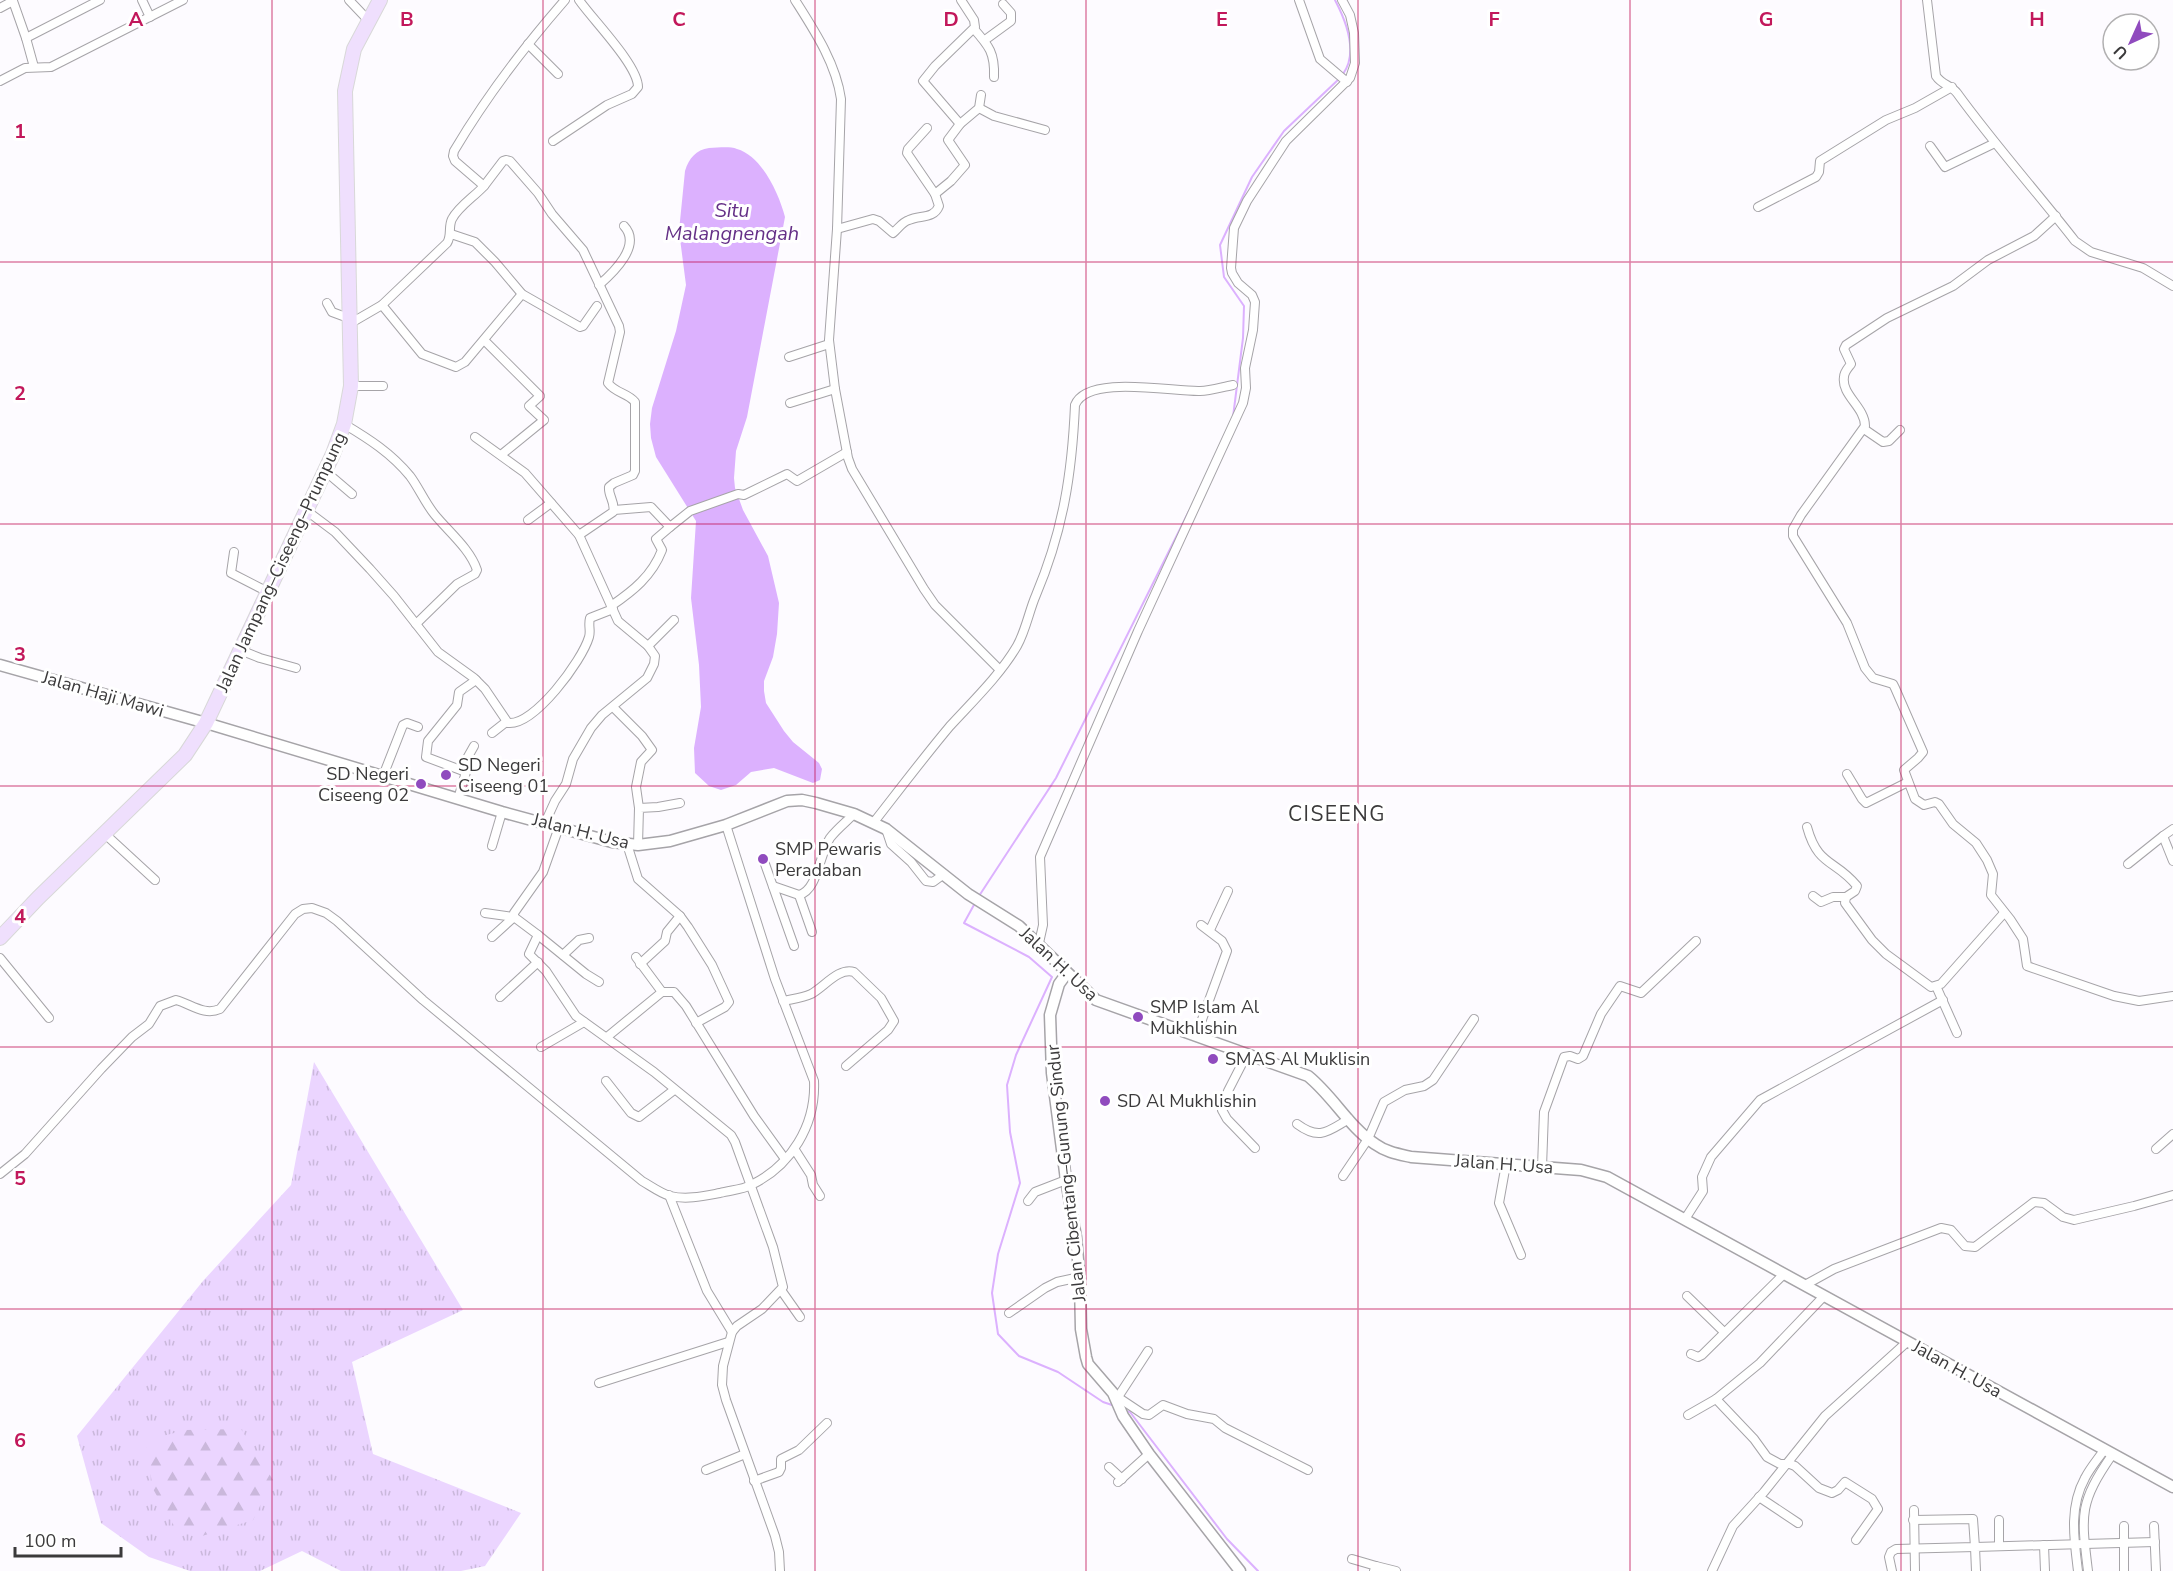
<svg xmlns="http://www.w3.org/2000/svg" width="2173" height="1571" font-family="'Nunito Sans',sans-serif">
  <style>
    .grass { fill: url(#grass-tufts) }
    .forest { fill: url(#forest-firs) }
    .water { fill: #dcb1fe }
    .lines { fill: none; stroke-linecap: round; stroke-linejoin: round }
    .stream { stroke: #dcb1fe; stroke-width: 2 }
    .minor-casing { stroke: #a6a4a8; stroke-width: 10 }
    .tertiary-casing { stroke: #a6a4a8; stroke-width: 13 }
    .primary-casing { stroke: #d8d8d8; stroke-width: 16 }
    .minor { stroke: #fff; stroke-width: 8 }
    .tertiary { stroke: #fff; stroke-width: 10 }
    .primary { stroke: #efdffd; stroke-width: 14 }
    .grid { fill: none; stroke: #c2185b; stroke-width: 1.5; stroke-opacity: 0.55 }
    .poi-dot { fill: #904bbe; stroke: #fff; stroke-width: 2 }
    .labels { text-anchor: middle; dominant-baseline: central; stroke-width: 6; stroke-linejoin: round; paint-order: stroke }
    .street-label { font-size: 18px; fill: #3b3a3b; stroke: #fff }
    .poi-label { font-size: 18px; fill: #3b3a3b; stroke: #fff; text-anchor: start }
    .water-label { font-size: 20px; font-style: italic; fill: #653087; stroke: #fff }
    .quarter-label { font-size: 21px; letter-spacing: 1.5px; fill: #3b3a3b; stroke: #fff }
    .grid-label { font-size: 20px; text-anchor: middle; font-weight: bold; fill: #c2185b; stroke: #fff; stroke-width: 6; stroke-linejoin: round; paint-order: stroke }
  </style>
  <defs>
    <pattern id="grass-tufts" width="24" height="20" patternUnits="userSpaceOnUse" patternTransform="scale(1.5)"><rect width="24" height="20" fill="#ebd5ff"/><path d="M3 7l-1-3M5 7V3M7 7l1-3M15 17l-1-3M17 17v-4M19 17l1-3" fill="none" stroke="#cab8db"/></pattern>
    <pattern id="forest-firs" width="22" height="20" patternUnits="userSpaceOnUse" patternTransform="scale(1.5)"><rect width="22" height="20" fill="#ebd5ff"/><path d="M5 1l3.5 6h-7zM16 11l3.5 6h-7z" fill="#cab8db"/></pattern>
  </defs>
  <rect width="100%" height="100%" fill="#fdfbff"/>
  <polygon class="grass" points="314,1062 463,1310 352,1362 373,1454 521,1513 485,1566 461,1571 341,1571 302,1551 260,1571 190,1571 149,1557 101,1523 77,1436 203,1281 291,1185"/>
  <polygon class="forest" points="241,1429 273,1480 253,1520 202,1536 176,1529 153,1489 145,1441 185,1430"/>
  <path class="water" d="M709,148C718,148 729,146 737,149C762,156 779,194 785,217L747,417L736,451L734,478L735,488L743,510L768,556L779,603L777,634L773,657L764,681V691L766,703L784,731L793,742L819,763L822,769L820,780L813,783L774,768L751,772L736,785L721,790L709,786L695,773L694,748L701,707L699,665L691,598L696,521L656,457L651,438L650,424L652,408L676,331L686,285L679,231L685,171C689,158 696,150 709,148Z"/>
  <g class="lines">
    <g class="stream">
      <path d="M1335,0C1346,21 1359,52 1343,74"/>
      <polyline points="1233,417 1243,338 1244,306 1224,277 1220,245 1252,177 1284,131 1340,78"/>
      <polyline points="979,896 1056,778 1189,511"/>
      <polyline points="975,903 964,923 1029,957 1052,977 1016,1055 1007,1085 1010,1132 1020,1183 998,1254 992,1293 998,1334 1019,1356 1058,1372 1103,1402 1115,1406"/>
      <polyline points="1125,1411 1130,1412 1227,1539 1258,1571"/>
    </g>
    <g class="minor-casing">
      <g id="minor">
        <polyline points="142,0 150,17"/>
        <polyline points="349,0 368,20"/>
        <path d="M795,0C814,30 836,63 841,99L837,229L829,340L835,389L848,458L852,469L924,589L935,605L1000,670"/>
        <polyline points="961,0 974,20 975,27 935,66 923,81 960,124 979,108 981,95"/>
        <polyline points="1299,0 1320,59 1347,82"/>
        <path d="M1927,0L1936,76C1942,85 1951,85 1957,93C1994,144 2036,191 2075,241L2091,252L2143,268L2173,286"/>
        <polyline points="0,8 13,1 26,38 100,0"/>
        <path d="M974,29C989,46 995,53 994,77"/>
        <polyline points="26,38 34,67"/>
        <polyline points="985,40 1011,21 1011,13 1003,4"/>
        <polyline points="528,44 558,74"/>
        <polyline points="0,81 25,68 51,67 183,0"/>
        <polyline points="979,108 994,116 1045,130"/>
        <path d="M553,141L607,105L632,94L638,87C638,65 592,19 579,0"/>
        <polyline points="1930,146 1945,167 1995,143"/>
        <path d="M484,186L503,161L506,160L510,161L538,193L552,214L583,250L619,326L620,332L608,383C615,393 628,393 635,402V471L633,475L614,483L609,487C608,496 616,503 613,512L579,535"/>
        <polyline points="935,194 951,181 965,165 948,140 960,124"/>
        <polyline points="1758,207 1816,177 1819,172 1820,161 1886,120 1915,108 1952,87"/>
        <path d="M2056,216L2034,236L1988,260L1953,286L1887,318L1846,345L1844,349L1851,364C1848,368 1844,372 1844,377C1841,395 1865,407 1865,426L1801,515L1793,529V536L1847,623L1865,668L1873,678L1893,684L1895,688L1923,752L1918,758L1904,770L1915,799L1924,805L1935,802L1939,804L1953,824L1976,843L1987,860L1993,874L1991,895L2010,919L2023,939L2027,966L2114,996L2139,1001L2173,996"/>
        <path d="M837,229L873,219L879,221L893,233C898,229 902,222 909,220C920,215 934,219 939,206L935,194L907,153L908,149L927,128"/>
        <polyline points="451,234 475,242 495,262 522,294 580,327 583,326 597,306"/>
        <path d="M599,285C614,272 642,245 624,226"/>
        <polyline points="327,303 332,312 351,319"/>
        <polyline points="382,305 422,354 456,367 465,362 522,294"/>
        <path d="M351,323L382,305L447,243C452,235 448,227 452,219C459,206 474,197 484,186L455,161L453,156L454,151C486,97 524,47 565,0"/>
        <polyline points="484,340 540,396 529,406 544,420 501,455"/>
        <polyline points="789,357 829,344"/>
        <polyline points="351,386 383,386"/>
        <polyline points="790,403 835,389"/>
        <path d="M344,424C369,439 391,453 410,476C419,488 425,503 435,515C449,532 470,549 477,570L475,574L457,584L416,624"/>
        <polyline points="1864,429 1883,442 1889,441 1900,430"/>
        <polyline points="475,437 525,473 579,535 618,621 648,646 655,656 654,664 647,678 602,715 591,728 573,759 566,784 555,801 545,823"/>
        <polyline points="325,471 352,494"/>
        <polyline points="614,510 651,507 670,527 690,511 738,494 744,495 787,474 797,481 847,452"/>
        <path d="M307,511L335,532L370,569L394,596L438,652L474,678L485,689L508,723C534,726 582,661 589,637C591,631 588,625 590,618L613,609"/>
        <polyline points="528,520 551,503"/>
        <polyline points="234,552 231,573 268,592"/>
        <path d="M611,606C633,591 652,576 662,550L656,539L670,527"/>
        <polyline points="648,646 674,620"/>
        <polyline points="240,650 260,658 296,668"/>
        <polyline points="613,707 642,736 652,750 641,762 636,787 639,808"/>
        <polyline points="492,733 506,722"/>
        <polyline points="461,769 474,746"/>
        <polyline points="1847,774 1862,799 1866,803 1908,782"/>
        <polyline points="383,776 403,725 407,723 418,727"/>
        <polyline points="458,799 466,772 426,757 428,741 457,705 459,692 476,680"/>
        <path d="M874,822C899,790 924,757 950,726C973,701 1000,675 1017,646C1026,630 1029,611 1036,595C1063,531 1072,474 1075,405C1087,374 1173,392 1200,391C1211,391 1222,387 1233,385"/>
        <polyline points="559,827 543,872 514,913 514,917 538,935 529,954 546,971 576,1016 654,1072 731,1135 735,1142 773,1247 783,1287 762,1309 737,1326 732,1332 723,1366 722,1385 726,1400 775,1536 779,1552 780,1571"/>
        <path d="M1807,827C1818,867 1835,859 1857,886L1855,891L1846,897L1845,903L1872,940L1886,954L1931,987L1941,984L2004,913"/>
        <polyline points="886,829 891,844 911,862 926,881 933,882 944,874"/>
        <polyline points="2173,829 2163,836 2173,861"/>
        <polyline points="105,834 155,880"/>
        <polyline points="627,844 638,879 680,916 688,927 712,965 729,1002 725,1007 696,1023"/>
        <polyline points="638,845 639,808 658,807 680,803"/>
        <polyline points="492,846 502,812"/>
        <polyline points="765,864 794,946"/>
        <polyline points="2128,864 2163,836"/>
        <path d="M773,886L799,895C818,890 819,855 830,838C837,829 846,822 854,814"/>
        <polyline points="799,895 812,932"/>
        <polyline points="1813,896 1821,902 1833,897 1846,897"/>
        <polyline points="485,913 514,917"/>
        <polyline points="1210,930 1228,891"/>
        <polyline points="538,935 586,974 599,982"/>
        <polyline points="492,937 514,917"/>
        <polyline points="1039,943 1043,925 1040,857 1138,631 1243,403 1246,388 1245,368 1253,330 1255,302 1252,295 1238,283 1232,273 1231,268 1234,228 1247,201 1286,141 1350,78 1355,63 1354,33 1350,15 1342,0"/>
        <polyline points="563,955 579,940 589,938"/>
        <polyline points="636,957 662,992 674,992 686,1006 754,1116 785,1159"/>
        <polyline points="0,958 49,1018"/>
        <polyline points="640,964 665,941 667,932 680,916"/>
        <polyline points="1936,986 1957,1033"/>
        <polyline points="500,997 538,962"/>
        <path d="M783,1001C792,999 803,998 811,994C824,987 839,967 854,972L881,998L894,1021L888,1030L846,1066"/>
        <polyline points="1196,1036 1227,951 1222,941 1201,925"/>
        <polyline points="607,1037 662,992"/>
        <polyline points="541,1047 584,1022"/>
        <polyline points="1247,1054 1228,1091 1222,1110 1227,1119 1255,1148"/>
        <polyline points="606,1081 631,1113 639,1117 674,1090"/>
        <path d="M1297,1124C1320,1141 1328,1131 1349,1119"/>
        <polyline points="2156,1149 2173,1134"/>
        <polyline points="795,1150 811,1175 813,1185 820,1196"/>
        <polyline points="1506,1164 1499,1203 1521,1255"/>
        <polyline points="1542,1167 1544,1112 1564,1057 1570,1056 1578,1059 1583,1056 1601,1014 1620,986 1641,993 1696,941"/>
        <path d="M0,1174L25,1154L101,1069L132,1037L149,1024L160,1006L176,1000C191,1004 204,1016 220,1009L295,914L303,909L312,908L326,913L337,921L423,1000L642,1181C651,1186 660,1193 670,1196C687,1200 704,1196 720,1193C730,1190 742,1190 751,1185C791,1166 816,1125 814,1081L775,979L726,825"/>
        <polyline points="1343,1176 1368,1139 1384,1102 1405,1090 1424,1086 1433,1080 1474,1019"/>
        <polyline points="669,1195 707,1291 732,1332"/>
        <polyline points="1028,1201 1035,1192 1066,1180"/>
        <polyline points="1685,1219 1703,1191 1702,1177 1711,1157 1760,1100 1943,1000"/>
        <polyline points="1805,1285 1834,1269 1941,1228 1951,1230 1965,1246 1975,1247 2034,1202 2044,1203 2063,1217 2074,1220 2134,1206 2173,1195"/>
        <polyline points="781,1290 800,1317"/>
        <polyline points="1687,1296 1724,1332"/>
        <polyline points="1009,1313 1045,1288 1057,1282 1080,1277"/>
        <polyline points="1691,1354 1698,1357 1702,1355 1784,1274"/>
        <polyline points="599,1383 728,1342"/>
        <polyline points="1113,1394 1143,1414 1149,1415 1163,1405 1187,1414 1214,1419 1225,1428 1308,1470"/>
        <polyline points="1118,1397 1148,1351"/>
        <polyline points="1716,1399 1754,1439 1767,1457 1780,1464 1790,1464 1795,1466 1819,1488 1832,1493 1838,1490 1845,1482 1872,1499 1878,1509 1856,1540"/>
        <polyline points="1688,1415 1716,1399 1760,1363 1824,1296"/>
        <polyline points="1109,1467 1122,1479"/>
        <polyline points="706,1470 745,1454"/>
        <polyline points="754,1481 779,1472 781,1468 781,1459 799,1450 827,1423"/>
        <polyline points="1118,1482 1149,1454"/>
        <polyline points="1759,1497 1798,1523"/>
        <polyline points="1914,1510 1915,1571"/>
        <polyline points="1999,1520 1999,1546"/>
        <polyline points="2124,1526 2124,1571"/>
        <polyline points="2154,1526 2156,1571"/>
        <polyline points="2044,1545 2045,1571"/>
        <polyline points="1352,1559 1376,1566"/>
        <polyline points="1374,1571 1376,1566 1396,1571"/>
        <polyline points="1712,1571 1733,1526 1764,1492 1825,1416 1907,1342"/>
        <polyline points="1892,1571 1889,1557 1891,1552 1896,1549 1975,1547 1973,1519 1913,1520"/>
        <polyline points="1976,1571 1975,1547 2155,1542"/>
        <path d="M2078,1571C2074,1539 2069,1507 2085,1478C2090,1468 2098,1459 2104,1450"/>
        <path d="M2088,1571C2081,1514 2079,1503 2112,1455"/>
      </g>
    </g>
    <g class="tertiary-casing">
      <g id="tertiary">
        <path d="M0,665L206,723L502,812L612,842L638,845L670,841L726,825L787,801L802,800L816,803L854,814L886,829L968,894L1019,926L1096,1000L1308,1076C1333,1096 1349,1127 1375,1144C1386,1152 1398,1154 1411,1157L1581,1170L1607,1177L2173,1487"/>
        <polyline points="1067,973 1059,984 1050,1015 1052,1073 1066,1180 1076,1237 1080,1282 1081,1329 1086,1357 1088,1364 1113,1393 1123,1416 1149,1454 1240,1571"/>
      </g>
    </g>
    <g class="primary-casing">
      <polyline id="primary" points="0,938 38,898 185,755 206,723 333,454 344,424 351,386 345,91 354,49 380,0"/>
    </g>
    <use href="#minor" class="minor"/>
    <use href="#tertiary" class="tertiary"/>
    <use href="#primary" class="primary"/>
  </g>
  <path class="grid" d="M272,0V1571M543,0V1571M815,0V1571M1086,0V1571M1358,0V1571M1630,0V1571M1901,0V1571M0,262H2173M0,524H2173M0,786H2173M0,1047H2173M0,1309H2173"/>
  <g class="poi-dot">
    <circle cx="446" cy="775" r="6"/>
    <circle cx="421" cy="784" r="6"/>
    <circle cx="763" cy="859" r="6"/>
    <circle cx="1138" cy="1017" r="6"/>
    <circle cx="1213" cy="1059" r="6"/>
    <circle cx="1105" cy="1101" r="6"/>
  </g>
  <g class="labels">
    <g class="street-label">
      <text transform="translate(281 562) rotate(-65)">Jalan Jampang–Ciseeng–Prumpung</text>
      <text transform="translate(103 694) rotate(16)">Jalan Haji Mawi</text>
      <text transform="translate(581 831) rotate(14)">Jalan H. Usa</text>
      <text transform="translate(1059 964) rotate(43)">Jalan H. Usa</text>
      <text transform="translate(1504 1164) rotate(4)">Jalan H. Usa</text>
      <text transform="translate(1066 1173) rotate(-96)">Jalan Cibentang–Gunung Sindur</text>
      <text transform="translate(1957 1369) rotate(29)">Jalan H. Usa</text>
    </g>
    <g class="poi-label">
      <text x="458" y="765">SD Negeri<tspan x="458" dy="21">Ciseeng 01</tspan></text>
      <text x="409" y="774" text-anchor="end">SD Negeri<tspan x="409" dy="21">Ciseeng 02</tspan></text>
      <text x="775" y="849">SMP Pewaris<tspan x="775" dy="21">Peradaban</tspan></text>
      <text x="1150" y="1007">SMP Islam Al<tspan x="1150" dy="21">Mukhlishin</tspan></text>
      <text x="1225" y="1059">SMAS Al Muklisin</text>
      <text x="1117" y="1101">SD Al Mukhlishin</text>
    </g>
    <g class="water-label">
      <text x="732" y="210">Situ<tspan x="732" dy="23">Malangnengah</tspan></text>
    </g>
    <g class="quarter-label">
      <text x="1337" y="814">CISEENG</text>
    </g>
  </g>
  <g class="grid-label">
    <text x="136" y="26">A</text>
    <text x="407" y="26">B</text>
    <text x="679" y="26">C</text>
    <text x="951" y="26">D</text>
    <text x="1222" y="26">E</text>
    <text x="1494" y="26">F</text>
    <text x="1766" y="26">G</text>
    <text x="2037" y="26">H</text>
    <text x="20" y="138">1</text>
    <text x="20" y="400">2</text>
    <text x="20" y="661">3</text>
    <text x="20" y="923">4</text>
    <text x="20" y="1185">5</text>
    <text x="20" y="1447">6</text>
  </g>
  <g transform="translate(2131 42) rotate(225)"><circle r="28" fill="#ffffff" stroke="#b1b0b1" stroke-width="1.5"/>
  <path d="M0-4.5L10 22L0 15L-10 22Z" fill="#904bbe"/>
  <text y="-9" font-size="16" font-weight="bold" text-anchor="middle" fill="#3b3a3b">U</text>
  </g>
  <path d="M15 1547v9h106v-9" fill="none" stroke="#3b3a3b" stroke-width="3"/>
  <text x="24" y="1547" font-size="18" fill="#3b3a3b" stroke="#ffffff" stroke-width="4.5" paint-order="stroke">100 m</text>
</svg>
